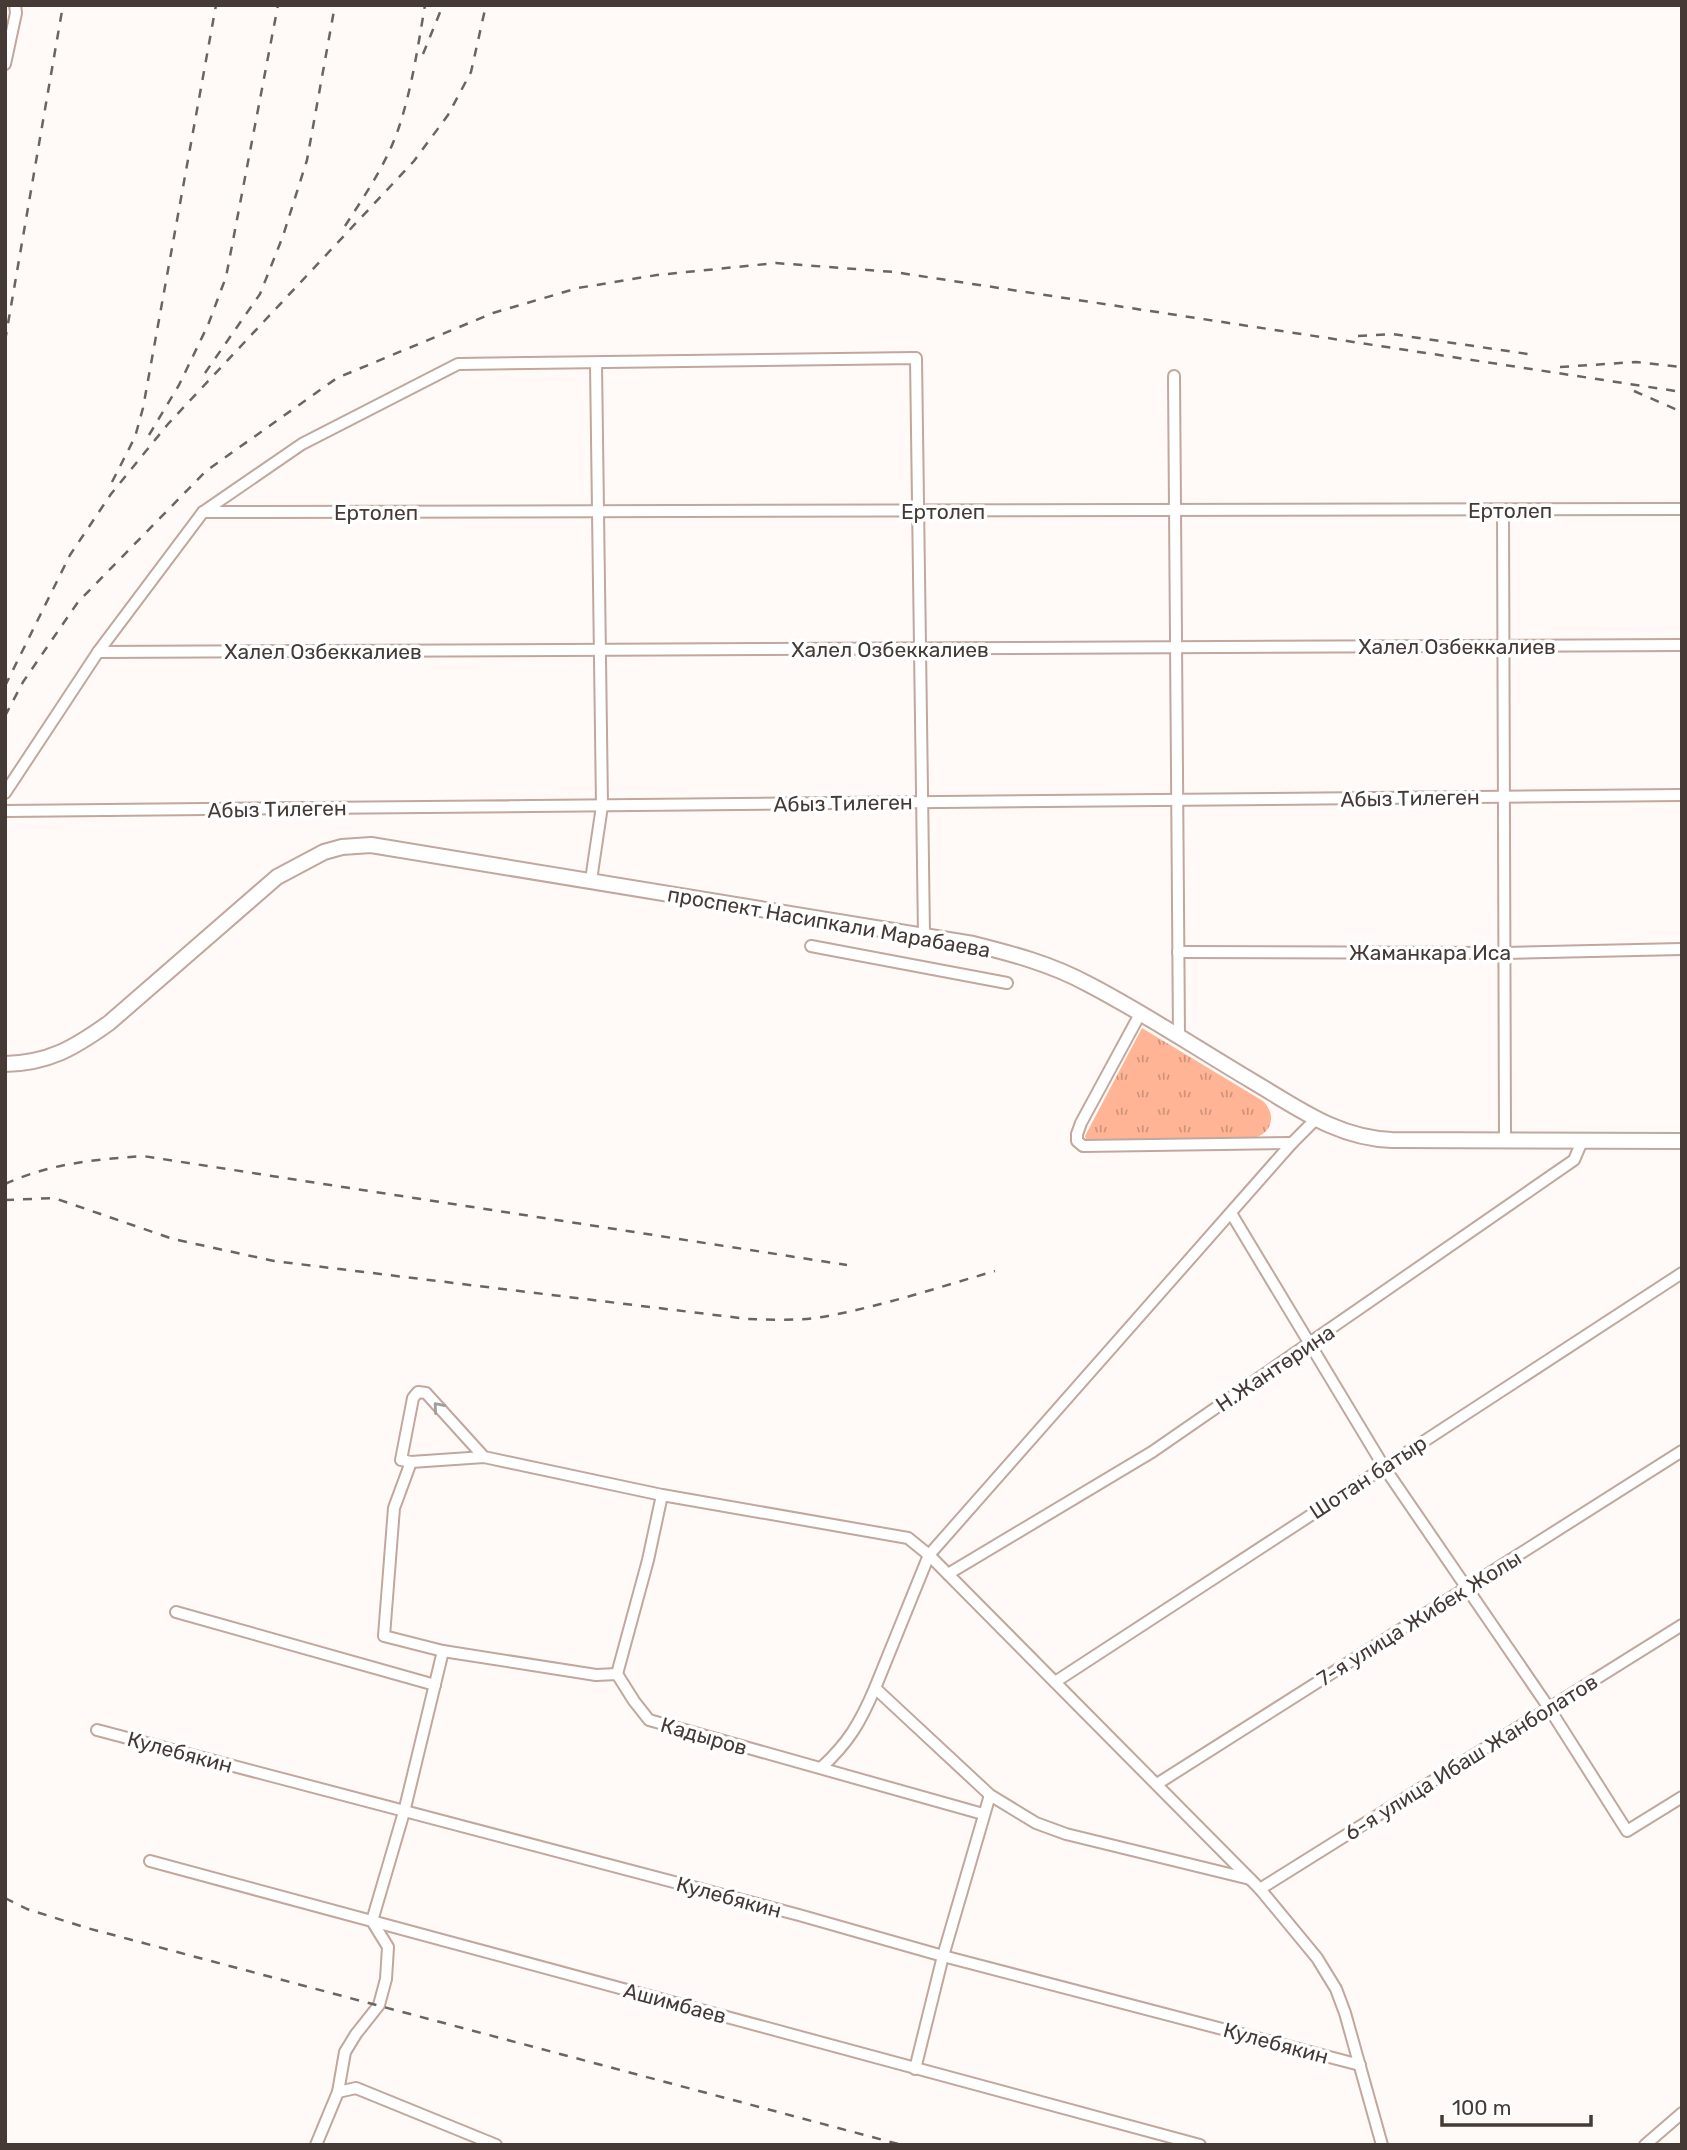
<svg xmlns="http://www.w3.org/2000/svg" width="1687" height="2150" font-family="Rubik,sans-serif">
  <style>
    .park { fill: url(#park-tufts) }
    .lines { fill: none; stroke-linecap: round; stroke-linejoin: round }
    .minor-casing { stroke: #c1a79d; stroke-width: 14 }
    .major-casing { stroke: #c1a79d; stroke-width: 18 }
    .minor { stroke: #fff; stroke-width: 10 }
    .major { stroke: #fff; stroke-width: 14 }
    .rail { stroke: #6d6360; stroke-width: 2.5; stroke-dasharray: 9 9; stroke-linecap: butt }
    .oneway { stroke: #a29c9a }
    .labels { text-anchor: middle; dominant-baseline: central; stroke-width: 7; stroke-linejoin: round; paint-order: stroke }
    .street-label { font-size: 21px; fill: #453a36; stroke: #fff }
  </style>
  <defs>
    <pattern id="park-tufts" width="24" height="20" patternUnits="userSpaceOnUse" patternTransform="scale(1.75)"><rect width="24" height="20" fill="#ffb495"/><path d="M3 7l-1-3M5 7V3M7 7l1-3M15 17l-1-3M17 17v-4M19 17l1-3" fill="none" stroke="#d0937a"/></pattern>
  </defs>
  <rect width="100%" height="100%" fill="#fffaf7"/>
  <path class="park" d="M1142,1028L1263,1101C1278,1116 1271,1135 1251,1139H1086L1085,1136Z"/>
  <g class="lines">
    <g class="minor-casing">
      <g id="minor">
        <polyline points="5,64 16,13 15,5"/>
        <polyline points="1174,376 1179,1037"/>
        <polyline points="1503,510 1505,1139"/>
        <polyline points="203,512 1682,509"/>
        <polyline points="98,652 1682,645"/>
        <polyline points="5,793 98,652 203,512 302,444 458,364 916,358 924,936"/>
        <polyline points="5,811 1682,795"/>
        <polyline points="591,880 602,806 596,363"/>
        <polyline points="811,946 1007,983"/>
        <polyline points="1178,952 1505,953 1682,949"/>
        <polyline points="1140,1014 1081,1123 1077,1134 1077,1141 1083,1146 1292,1143"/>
        <polyline points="1231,1213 1384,1467 1549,1708 1627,1831 1682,1797"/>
        <polyline points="484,1457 426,1393 418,1392 413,1398 401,1460 411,1462 484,1457 662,1495"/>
        <polyline points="411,1462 394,1508 384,1636 443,1651 596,1675 617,1674 634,1701 649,1720 983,1814"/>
        <polyline points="948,1574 1152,1452 1574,1160 1583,1139"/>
        <polyline points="176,1612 435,1685"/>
        <polyline points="617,1674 648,1560 662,1495 908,1538 929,1555 1260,1889 1317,1958 1336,1989 1345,2013 1382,2145"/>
        <polyline points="1055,1682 1682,1273"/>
        <polyline points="97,1730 799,1915 943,1956 1360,2065"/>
        <path d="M821,1768C849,1742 860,1723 875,1688"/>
        <polyline points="1157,1784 1682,1451"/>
        <polyline points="150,1861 1200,2145"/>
        <polyline points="1250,1879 1066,1834 1036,1823 990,1795 875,1688 929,1555 1292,1143 1316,1119"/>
        <polyline points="1260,1889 1682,1625"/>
        <polyline points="915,2069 943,1956 990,1795"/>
        <polyline points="338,2092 345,2052 356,2034 379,2005 386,1979 388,1947 372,1921 404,1812 443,1651"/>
        <polyline points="316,2145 338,2092 356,2088 496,2145"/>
        <polyline points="1645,2145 1682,2113"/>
      </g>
    </g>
    <g class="major-casing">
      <path id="major" d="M5,1064C49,1063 74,1048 109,1023L277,877L324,852L342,847L371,845L973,944C1013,954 1051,964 1088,984C1144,1013 1198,1049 1252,1081C1298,1108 1337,1138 1392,1140L1682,1141"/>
    </g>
    <use href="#minor" class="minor"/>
    <use href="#major" class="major"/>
    <g class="rail">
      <polyline points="423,54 443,5"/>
      <path d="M345,226C365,195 387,163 399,127C412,88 418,46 425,5"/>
      <polyline points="1358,336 1392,334 1528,354"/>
      <polyline points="5,341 63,5"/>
      <polyline points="1560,367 1636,362 1682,367"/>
      <polyline points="205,373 260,294 283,236 307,160 335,5"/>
      <polyline points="1634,391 1682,412"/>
      <polyline points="149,435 179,385 208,325 226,277 278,5"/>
      <polyline points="112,482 135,437 143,408 216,5"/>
      <polyline points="5,686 70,555 111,494 168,424 414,161 448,115 471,72 486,5"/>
      <polyline points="5,716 23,682 78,602 206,471 337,378 493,313 578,288 657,275 776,263 894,272 1682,392"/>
      <path d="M5,1184C52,1163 92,1160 143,1156L847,1265"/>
      <path d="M5,1200L54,1198L173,1239L274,1261L748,1319C774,1320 802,1321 828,1316C885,1305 940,1287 995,1271"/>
      <polyline points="5,1898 27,1909 87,1928 902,2145"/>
    </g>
  </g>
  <defs><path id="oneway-chevron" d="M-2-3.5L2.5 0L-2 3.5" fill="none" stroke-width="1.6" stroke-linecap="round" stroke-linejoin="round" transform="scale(1.75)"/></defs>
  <use class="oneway" href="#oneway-chevron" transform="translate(438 1407) rotate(-131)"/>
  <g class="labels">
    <g class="street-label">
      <text x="1510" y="510">Ертолеп</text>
      <text x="943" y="511">Ертолеп</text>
      <text x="376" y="512">Ертолеп</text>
      <text x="1457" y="646">Халел Озбеккалиев</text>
      <text x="890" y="649">Халел Озбеккалиев</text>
      <text x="323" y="651">Халел Озбеккалиев</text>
      <text transform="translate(1410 798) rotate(-1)">Абыз Тилеген</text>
      <text transform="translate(843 803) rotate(-1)">Абыз Тилеген</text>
      <text transform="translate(277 809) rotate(-1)">Абыз Тилеген</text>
      <text transform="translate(829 922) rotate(10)">проспект Насипкали Марабаева</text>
      <text x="1430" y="952">Жаманкара Иса</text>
      <text transform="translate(1275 1368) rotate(-34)">Н.Жантөрина</text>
      <text transform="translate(1368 1477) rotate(-33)">Шотан батыр</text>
      <text transform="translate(1419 1618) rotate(-32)">7-я улица Жибек Жолы</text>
      <text transform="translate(704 1736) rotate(16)">Кадыров</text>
      <text transform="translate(180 1752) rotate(15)">Кулебякин</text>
      <text transform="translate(1471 1757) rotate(-32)">6-я улица Ибаш Жанболатов</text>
      <text transform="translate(729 1897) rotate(15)">Кулебякин</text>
      <text transform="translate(675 2003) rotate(15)">Ашимбаев</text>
      <text transform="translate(1276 2043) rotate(15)">Кулебякин</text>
    </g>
  </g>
  <rect width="1687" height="2150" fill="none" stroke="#453a36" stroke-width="14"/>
  <path d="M1442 2115v10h149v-10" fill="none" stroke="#453a36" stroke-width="3.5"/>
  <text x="1452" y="2115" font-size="21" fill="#453a36" stroke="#ffffff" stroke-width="5" paint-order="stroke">100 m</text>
</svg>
